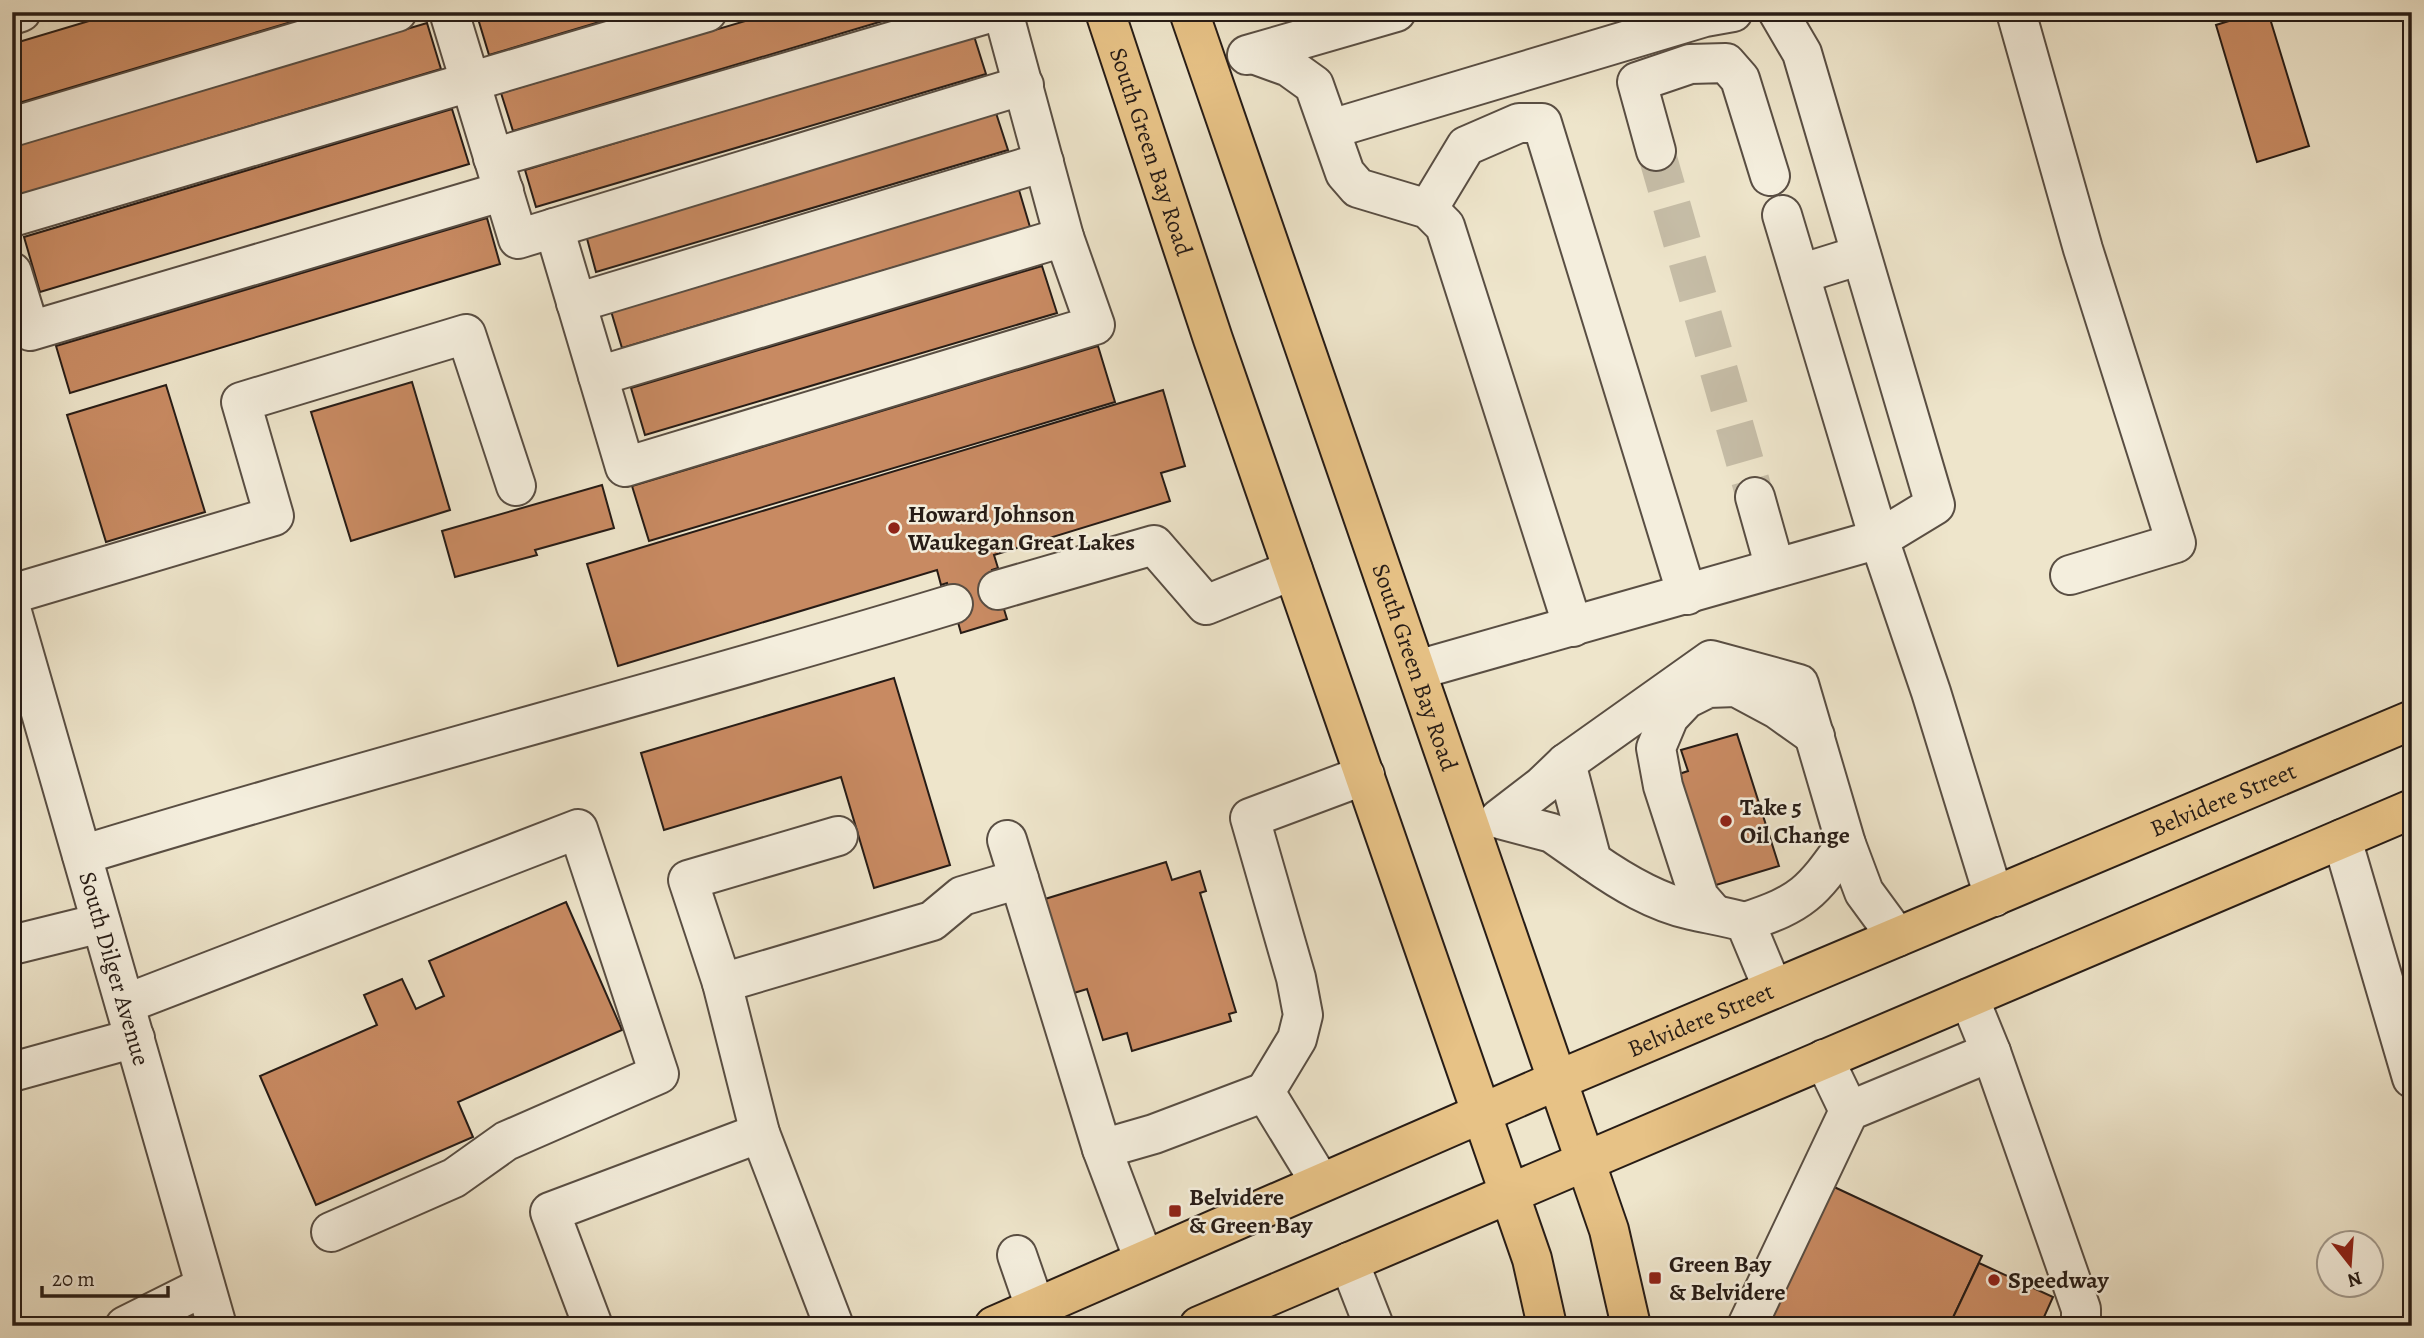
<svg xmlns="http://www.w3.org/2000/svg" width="2424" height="1338" font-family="Alegreya,serif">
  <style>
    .building { fill: #c88a62; stroke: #271c16; stroke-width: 2 }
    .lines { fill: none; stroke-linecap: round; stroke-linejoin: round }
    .minor-tunnel { stroke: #c6bda7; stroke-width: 38; stroke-dasharray: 38 19; stroke-linecap: butt }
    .minor-casing { stroke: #594e43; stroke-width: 42 }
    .major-casing { stroke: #271c16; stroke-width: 42 }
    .minor { stroke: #f4eedd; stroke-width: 38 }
    .major { stroke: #e7c286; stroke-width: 38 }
    .poi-dot { fill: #8f2418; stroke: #f4eedd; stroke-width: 2.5 }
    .labels { text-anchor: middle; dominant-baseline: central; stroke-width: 5; stroke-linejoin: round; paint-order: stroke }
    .street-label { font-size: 24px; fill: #271c16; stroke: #f4eedd }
    .poi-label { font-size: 24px; font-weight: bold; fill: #271c16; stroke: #f4eedd; text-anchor: start }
  </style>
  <rect width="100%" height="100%" fill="#eee5cb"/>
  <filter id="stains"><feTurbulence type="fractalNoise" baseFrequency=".00286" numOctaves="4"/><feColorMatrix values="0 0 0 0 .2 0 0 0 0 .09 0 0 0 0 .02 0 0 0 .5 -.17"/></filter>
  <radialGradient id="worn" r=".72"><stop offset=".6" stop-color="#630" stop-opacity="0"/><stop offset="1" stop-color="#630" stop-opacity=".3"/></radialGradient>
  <g class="building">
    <polygon points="119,12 325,12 12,105 12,44"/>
    <polygon points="476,12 633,12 489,55"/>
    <polygon points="776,12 913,12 513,131 501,93"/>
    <polygon points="2258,12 2268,12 2309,146 2257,162 2216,25"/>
    <polygon points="427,23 441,69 12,197 12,146"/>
    <polygon points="974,36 986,74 536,207 525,170"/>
    <polygon points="452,109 469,164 40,292 24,237"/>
    <polygon points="996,113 1008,150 596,272 586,235"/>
    <polygon points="1019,190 1030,227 622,348 611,311"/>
    <polygon points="487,218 500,264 70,393 56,346"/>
    <polygon points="1042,266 1057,313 645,435 631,388"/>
    <polygon points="1098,346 1115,402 649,541 632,486"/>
    <polygon points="412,382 450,510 351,541 311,412"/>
    <polygon points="166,385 205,512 106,542 67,415"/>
    <polygon points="1163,390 1185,466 1161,473 1170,501 994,555 998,568 992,570 1007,619 961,633 947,583 941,585 937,570 618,666 587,564"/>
    <polygon points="602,485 614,528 535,550 537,555 455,577 442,531"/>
    <polygon points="894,678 950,865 874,888 841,777 664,830 641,753"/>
    <polygon points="1737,734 1779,866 1706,888 1673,776 1688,771 1681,750"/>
    <polygon points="1166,862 1172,880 1200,871 1206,891 1200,893 1236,1012 1229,1014 1231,1021 1132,1051 1127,1033 1103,1040 1087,989 1074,993 1045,899"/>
    <polygon points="566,902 622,1030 458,1102 473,1137 316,1205 260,1076 377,1025 364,995 402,979 416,1009 444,996 429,961"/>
    <polygon points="1832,1186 1982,1256 1949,1326 1775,1326 1767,1322"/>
    <polygon points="1979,1263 2053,1297 2040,1326 1949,1326"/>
  </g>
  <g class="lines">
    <polyline class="minor-tunnel" points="1656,151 1755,497"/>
    <g class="minor-casing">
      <g id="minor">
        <polyline points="449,12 518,239 1024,85"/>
        <polyline points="2016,12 2083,249 2176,543 2070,575"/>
        <polyline points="12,15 21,12"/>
        <polyline points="1253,54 1289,67 1314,85 1345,173 1358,188 1428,209 1445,226 1573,627"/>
        <polyline points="1247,55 1396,12"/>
        <polyline points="12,127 397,12"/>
        <polyline points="1331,129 1705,17 1733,12"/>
        <polyline points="1656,151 1637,82 1690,64 1726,63 1740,79 1770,176"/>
        <polyline points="493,158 993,12"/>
        <polyline points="1428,209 1466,146 1519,123 1542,123 1687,595"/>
        <polyline points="1782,215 1879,539 1931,692 1994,897"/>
        <polyline points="12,217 707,12"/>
        <polyline points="554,228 625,467 1095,325 1064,237 1003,12"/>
        <polyline points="12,272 30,331 504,191"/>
        <polyline points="1800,274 1861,255"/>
        <polyline points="576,303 1044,162"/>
        <polyline points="598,376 1064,237"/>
        <polyline points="1755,497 1775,568"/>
        <polyline points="998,590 1154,545 1206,605 1293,570"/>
        <polyline points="12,594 274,516 241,402 466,334 516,486"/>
        <path id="s1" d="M12,612L217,1326"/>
        <polyline points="1417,670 1879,539 1935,505 1802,53 1778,12"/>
        <polyline points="1566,763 1542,786 1499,819 1552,833 1592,861"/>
        <polyline points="2342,839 2412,1078"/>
        <polyline points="1007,840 1102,1149 1154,1134 1265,1092"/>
        <path d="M82,855C371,766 664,692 953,604"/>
        <polyline points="1712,912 1699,897 1663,786 1656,748 1669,717 1686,699 1708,688 1736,687 1777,709 1815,736"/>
        <path d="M1745,922C1803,903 1811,893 1846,844"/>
        <polyline points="12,945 101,923"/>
        <polyline points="722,983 688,880 838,836"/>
        <path d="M1773,989L1745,922C1727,917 1709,914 1691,910C1655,902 1622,882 1592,861L1566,763L1711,660L1799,684L1846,844L1864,892L1897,937"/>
        <polyline points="1969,998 1991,1052 2081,1309 2081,1326"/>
        <polyline points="125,1004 578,829 659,1074 506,1141 454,1178 331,1232"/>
        <polyline points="1824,1059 1849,1111"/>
        <polyline points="12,1072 135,1038"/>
        <polyline points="1102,1149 1144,1260"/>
        <polyline points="1320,1182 1265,1092 1297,1039 1303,1015 1296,978 1250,818 1365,775"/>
        <polyline points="1017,1255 1035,1307"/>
        <polyline points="1349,1262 1374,1326"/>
        <polyline points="125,1326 205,1286"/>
        <polyline points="593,1326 550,1212 760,1133"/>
        <polyline points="834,1326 760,1133 722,983 932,921 962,896 1019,879"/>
        <polyline points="1747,1326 1849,1111 1991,1052"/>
      </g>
    </g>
    <g class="major-casing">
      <g id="major">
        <path id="s2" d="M1105,12L1213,339L1532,1259L1547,1326"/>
        <path id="s3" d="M1189,12L1609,1230L1631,1326"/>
        <path id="s4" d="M994,1326L1558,1080L2412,720"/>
        <polyline points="1199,1326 2412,809"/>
      </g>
    </g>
    <use href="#minor" class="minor"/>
    <use href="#major" class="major"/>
  </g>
  <g class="poi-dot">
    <circle cx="894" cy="528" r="7"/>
    <circle cx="1726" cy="821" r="7"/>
    <rect x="1168" y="1204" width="14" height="14" rx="3.5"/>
    <rect x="1648" y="1271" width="14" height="14" rx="3.5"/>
    <circle cx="1994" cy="1280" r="7"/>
  </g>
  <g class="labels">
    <g class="street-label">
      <text stroke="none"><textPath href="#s2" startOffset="147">South Green Bay Road</textPath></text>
      <text stroke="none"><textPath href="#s3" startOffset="693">South Green Bay Road</textPath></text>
      <text stroke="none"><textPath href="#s4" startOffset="1337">Belvidere Street</textPath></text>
      <text stroke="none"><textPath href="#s1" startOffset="371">South Dilger Avenue</textPath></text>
      <text stroke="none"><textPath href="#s4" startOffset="770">Belvidere Street</textPath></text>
    </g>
    <g class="poi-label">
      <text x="908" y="514">Howard Johnson<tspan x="908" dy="28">Waukegan Great Lakes</tspan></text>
      <text x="1740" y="807">Take 5<tspan x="1740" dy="28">Oil Change</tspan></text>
      <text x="1189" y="1197">Belvidere<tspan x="1189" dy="28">&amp; Green Bay</tspan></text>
      <text x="1669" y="1264">Green Bay<tspan x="1669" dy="28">&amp; Belvidere</tspan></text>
      <text x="2008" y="1280">Speedway</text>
    </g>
  </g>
  <rect width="2424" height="1338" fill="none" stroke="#eee5cb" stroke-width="42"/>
  <rect x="14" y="14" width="2396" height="1310" fill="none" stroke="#271c16" stroke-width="3.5"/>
  <rect x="21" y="21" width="2382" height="1296" fill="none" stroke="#271c16" stroke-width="2"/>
  <g transform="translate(2350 1264) rotate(163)"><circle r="33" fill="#f4eedd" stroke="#a29a8d" stroke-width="2"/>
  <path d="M0-5L12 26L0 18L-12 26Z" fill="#8f2418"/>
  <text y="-10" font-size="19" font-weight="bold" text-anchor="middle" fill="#271c16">N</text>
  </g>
  <path d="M42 1286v10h126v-10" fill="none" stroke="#271c16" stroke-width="3.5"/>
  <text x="52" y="1286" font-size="21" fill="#271c16" stroke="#f4eedd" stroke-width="5" paint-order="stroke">20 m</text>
  <rect width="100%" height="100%" filter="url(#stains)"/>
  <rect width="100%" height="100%" fill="url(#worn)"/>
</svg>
